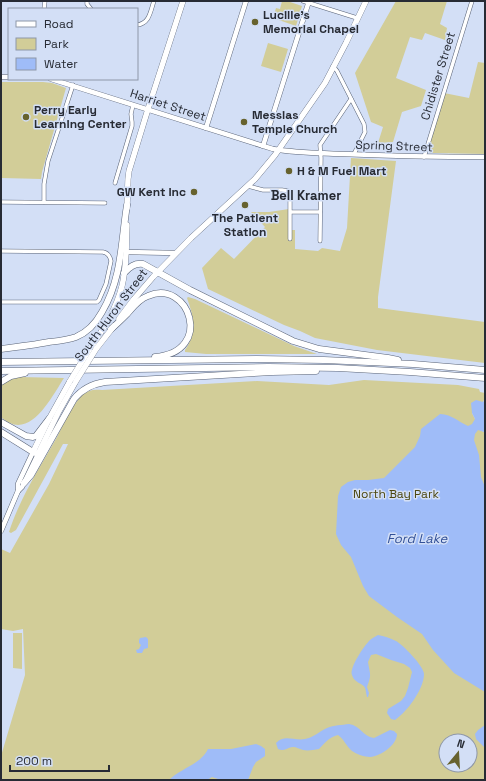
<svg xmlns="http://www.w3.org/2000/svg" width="486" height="781" font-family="'Space Grotesk',sans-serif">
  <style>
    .green { fill: #d2cd98; fill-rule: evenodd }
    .water { fill: #9fbcf8 }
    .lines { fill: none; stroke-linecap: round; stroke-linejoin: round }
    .street-casing { stroke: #596377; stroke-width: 4.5 }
    .secondary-casing { stroke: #596377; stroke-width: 5.5 }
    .primary-casing { stroke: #596377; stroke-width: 6 }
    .highway-casing { stroke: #596377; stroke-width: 7 }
    .street { stroke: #fff; stroke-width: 3.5 }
    .secondary { stroke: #fff; stroke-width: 4.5 }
    .primary { stroke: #fff; stroke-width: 5.5 }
    .highway { stroke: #fff; stroke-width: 6 }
    .primary-bridge-casing { stroke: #596377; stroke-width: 6; stroke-linecap: butt }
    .primary-bridge { stroke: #fff; stroke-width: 5.5 }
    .poi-dot { fill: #67622e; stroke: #d3dff6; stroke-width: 1.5 }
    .labels { text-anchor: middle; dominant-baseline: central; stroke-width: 3; stroke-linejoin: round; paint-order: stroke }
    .poi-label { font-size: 12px; font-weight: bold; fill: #272b34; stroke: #d3dff6; text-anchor: start }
    .street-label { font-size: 12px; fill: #272b34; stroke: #d3dff6 }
    .park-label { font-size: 12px; fill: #4c4710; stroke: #d3dff6 }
    .neighbourhood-label { font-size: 13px; font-weight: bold; fill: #272b34; stroke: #d3dff6 }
    .water-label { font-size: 13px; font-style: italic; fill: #325098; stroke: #d3dff6 }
  </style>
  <rect width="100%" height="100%" fill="#d3dff6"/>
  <g class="green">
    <polygon points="282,1 287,1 302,6 296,26 273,18 276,8 280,9"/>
    <polygon points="396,1 447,1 440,24 447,28 445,40 425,33 422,40 410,37 396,78 426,90 421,106 402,112 393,142 378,143 383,127 371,122 355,73"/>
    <polygon points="268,43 288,49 281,72 261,66"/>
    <polygon points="478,62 485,63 485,154 430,153 428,149 444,93 469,98"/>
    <polygon points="1,82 43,82 52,83 66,88 42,172 41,179 2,178 2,199 1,199"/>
    <polygon points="351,158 396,161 378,297 378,308 485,322 485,363 377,350 315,338 300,331 284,325 208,289 202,268 221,248 234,259 265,227 251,212 269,212 289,209 289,230 295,230 295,249 318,251 322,248 340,251 347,228"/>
    <path d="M188,297L195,299L294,346L317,354H206L185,352V350C197,333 194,317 187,298Z"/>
    <path d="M20,377L64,378C51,398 29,443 1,417V385L9,380Z"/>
    <path d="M364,380L458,385L479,389L480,392L485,393C485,404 480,406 472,413L475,419L478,429L484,432L485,434V780H1V756L25,675L23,629L13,631L1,629V549L10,553L49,484L68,444H63L16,530L11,533L9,532C19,500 40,467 57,437C64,423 71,407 82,395C88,390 94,389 102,390L257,381L329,385ZM446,741H470V765H446Z"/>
    <polygon points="13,633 22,633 22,669 13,668"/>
  </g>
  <g class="water">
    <path d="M485,399V434L484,432L478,430L475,434L474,440L479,455L481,477L485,487V692L454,673L433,650L422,634L397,617L369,596L363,586L351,557L341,545L336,534L338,496L341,487L348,482L355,480H368L384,478L415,447L420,436L421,429L440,414C453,415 457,421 468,426L472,424L475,419L472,413L471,403L476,400L483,402Z"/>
    <path d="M378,635C384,636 390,638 396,641C402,644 424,666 424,674C424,689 407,712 395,720L391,719L387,713L388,709L401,701L405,696L408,688L412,672L410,668L404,664L391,660L376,654L371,655L368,662C370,675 372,674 367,687L369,693L368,697H367C366,694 366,690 365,688C363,683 354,683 352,675C349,668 364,646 370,640C372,638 375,637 378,635Z"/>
    <polygon points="146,637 148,639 148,648 144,649 142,653 137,653 136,650 139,649 141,645 139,643 139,640 140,638"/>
    <path d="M349,724C361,726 362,736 374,738L390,730L394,731L397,734C397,745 381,756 370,757C365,757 356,754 352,751C346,746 344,739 338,735C329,737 325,743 319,749C313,750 308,751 303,750C299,749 297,747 293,747C287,747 286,752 278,749L276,743C284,734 294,741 305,739C313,738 320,731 327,728C334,725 342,725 349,724Z"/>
    <polygon points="485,725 485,748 476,739 475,734 478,730"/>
    <path d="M256,744L261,746L265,749V756L256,762L253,767L248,780H221L212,777L207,780H169C181,768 200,765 208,749H231Z"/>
  </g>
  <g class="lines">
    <g class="street-casing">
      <g id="street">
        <polyline points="87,1 87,4 91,9"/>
        <polyline points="303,1 357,18"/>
        <polyline points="44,9 45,1"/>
        <path d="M137,25C150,23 150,12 154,1"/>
        <polyline points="333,66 337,71 364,124 365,132 354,154"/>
        <polyline points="424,157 472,1"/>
        <polyline points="115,183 132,126 132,122 131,114 133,105"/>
        <polyline points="248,186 263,190 282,190 288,191 290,195 290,239"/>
        <polyline points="1,202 105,203"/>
        <polyline points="44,202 44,184 48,161 73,85"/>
        <polyline points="291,212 320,212"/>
        <polyline points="320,241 321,158 320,145 351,99"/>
        <path d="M1,251L103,252C108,253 110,256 111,261L106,284L99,300L97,302H1"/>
      </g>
    </g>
    <g class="secondary-casing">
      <g id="secondary">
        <polyline points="1,77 9,77"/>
        <path d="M51,79L273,149C296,153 320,153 343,154C391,156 438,157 485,157"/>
        <polyline points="206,128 246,1"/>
        <polyline points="263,146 309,1"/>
        <polyline points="126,252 176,253"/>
        <polyline points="18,491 18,484 33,452"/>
        <polyline points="1,531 18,491 22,487 38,454"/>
      </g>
    </g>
    <g class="primary-casing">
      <g id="primary">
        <polyline points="127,208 128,179 129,171 148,109 183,1"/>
        <polyline points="119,319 134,299 153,277 191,238 255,179 275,155 325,83 346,43 366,1"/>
        <polyline points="96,349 114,326"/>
        <path d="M89,350C103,330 116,310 122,286C127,266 126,245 127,225"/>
        <polyline points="33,452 49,419 70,381"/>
        <polyline points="38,454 58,413 76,381"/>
      </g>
    </g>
    <g class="highway-casing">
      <g id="highway">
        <path d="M124,273C130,267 134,263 143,264L190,290L293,341L319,349L388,358L398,360"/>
        <path d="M111,329C117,324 122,319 127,314C133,307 139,299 148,296C189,278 215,352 155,357"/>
        <path d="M1,349C17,347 33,345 49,342C58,341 68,340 76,337C88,332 96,323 102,312C122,278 121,243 127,205"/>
        <polyline points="1,362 257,359 324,360 413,364 485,370"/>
        <polyline points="1,371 268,367 338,368 410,372 485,378"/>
        <polyline points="1,382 11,376 25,373"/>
        <polyline points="1,422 26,436 33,437 36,436 49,419"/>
        <polyline points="1,432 33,452 38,454"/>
        <path d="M24,483L31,475L74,399C82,389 92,384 105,382L272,372L316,371"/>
      </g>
    </g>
    <use href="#street" class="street"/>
    <use href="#secondary" class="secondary"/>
    <use href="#primary" class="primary"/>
    <use href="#highway" class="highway"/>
    <g class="primary-bridge-casing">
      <g id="primary-bridge">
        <polyline points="70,381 89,350"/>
        <polyline points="76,381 96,349"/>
      </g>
    </g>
    <use href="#primary-bridge" class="primary-bridge"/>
  </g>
  <g class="poi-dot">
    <circle cx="255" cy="22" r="4"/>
    <circle cx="26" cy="117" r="4"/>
    <circle cx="244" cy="122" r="4"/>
    <circle cx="289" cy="171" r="4"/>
    <circle cx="194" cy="192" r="4"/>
    <circle cx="245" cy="205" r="4"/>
  </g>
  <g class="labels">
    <g class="poi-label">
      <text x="263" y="15">Lucille's<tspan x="263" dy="14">Memorial Chapel</tspan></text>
      <text x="34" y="110">Perry Early<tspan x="34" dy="14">Learning Center</tspan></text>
      <text x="252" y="115">Messias<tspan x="252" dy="14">Temple Church</tspan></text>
      <text x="297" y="171">H &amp; M Fuel Mart</text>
      <text x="186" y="192" text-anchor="end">GW Kent Inc</text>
      <text x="245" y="218" text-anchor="middle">The Patient<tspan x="245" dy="14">Station</tspan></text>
    </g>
    <g class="street-label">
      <text transform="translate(438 76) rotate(-73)">Chidister Street</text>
      <text transform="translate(168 105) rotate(18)">Harriet Street</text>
      <text transform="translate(394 146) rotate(2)">Spring Street</text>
      <text transform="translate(111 315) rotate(-53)">South Huron Street</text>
    </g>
    <g class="park-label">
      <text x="396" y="494">North Bay Park</text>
    </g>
    <g class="neighbourhood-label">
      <text x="306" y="195">Bell Kramer</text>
    </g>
    <g class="water-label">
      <text x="417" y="538">Ford Lake</text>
    </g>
  </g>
  <rect width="486" height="781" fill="none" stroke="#272b34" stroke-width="4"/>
  <rect x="8" y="8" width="130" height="72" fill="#d3dff6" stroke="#8e97a8"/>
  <rect x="16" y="21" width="20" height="6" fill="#ffffff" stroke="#8e97a8"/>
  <text x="44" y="28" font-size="12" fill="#272b34">Road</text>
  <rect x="16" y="38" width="20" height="12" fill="#d2cd98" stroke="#8e97a8"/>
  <text x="44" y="48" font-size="12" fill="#272b34">Park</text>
  <rect x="16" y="58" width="20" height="12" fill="#9fbcf8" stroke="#8e97a8"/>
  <text x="44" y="68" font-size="12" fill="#272b34">Water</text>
  <g transform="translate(458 753) rotate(18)"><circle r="19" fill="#d3dff6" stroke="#8e97a8"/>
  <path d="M0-3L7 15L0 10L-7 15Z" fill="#67622e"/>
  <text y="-6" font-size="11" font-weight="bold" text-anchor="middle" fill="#272b34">N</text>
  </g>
  <path d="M10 765v6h99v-6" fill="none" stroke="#272b34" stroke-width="2"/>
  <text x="16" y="765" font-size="12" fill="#272b34" stroke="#d3dff6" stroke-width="3" paint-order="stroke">200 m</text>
</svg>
